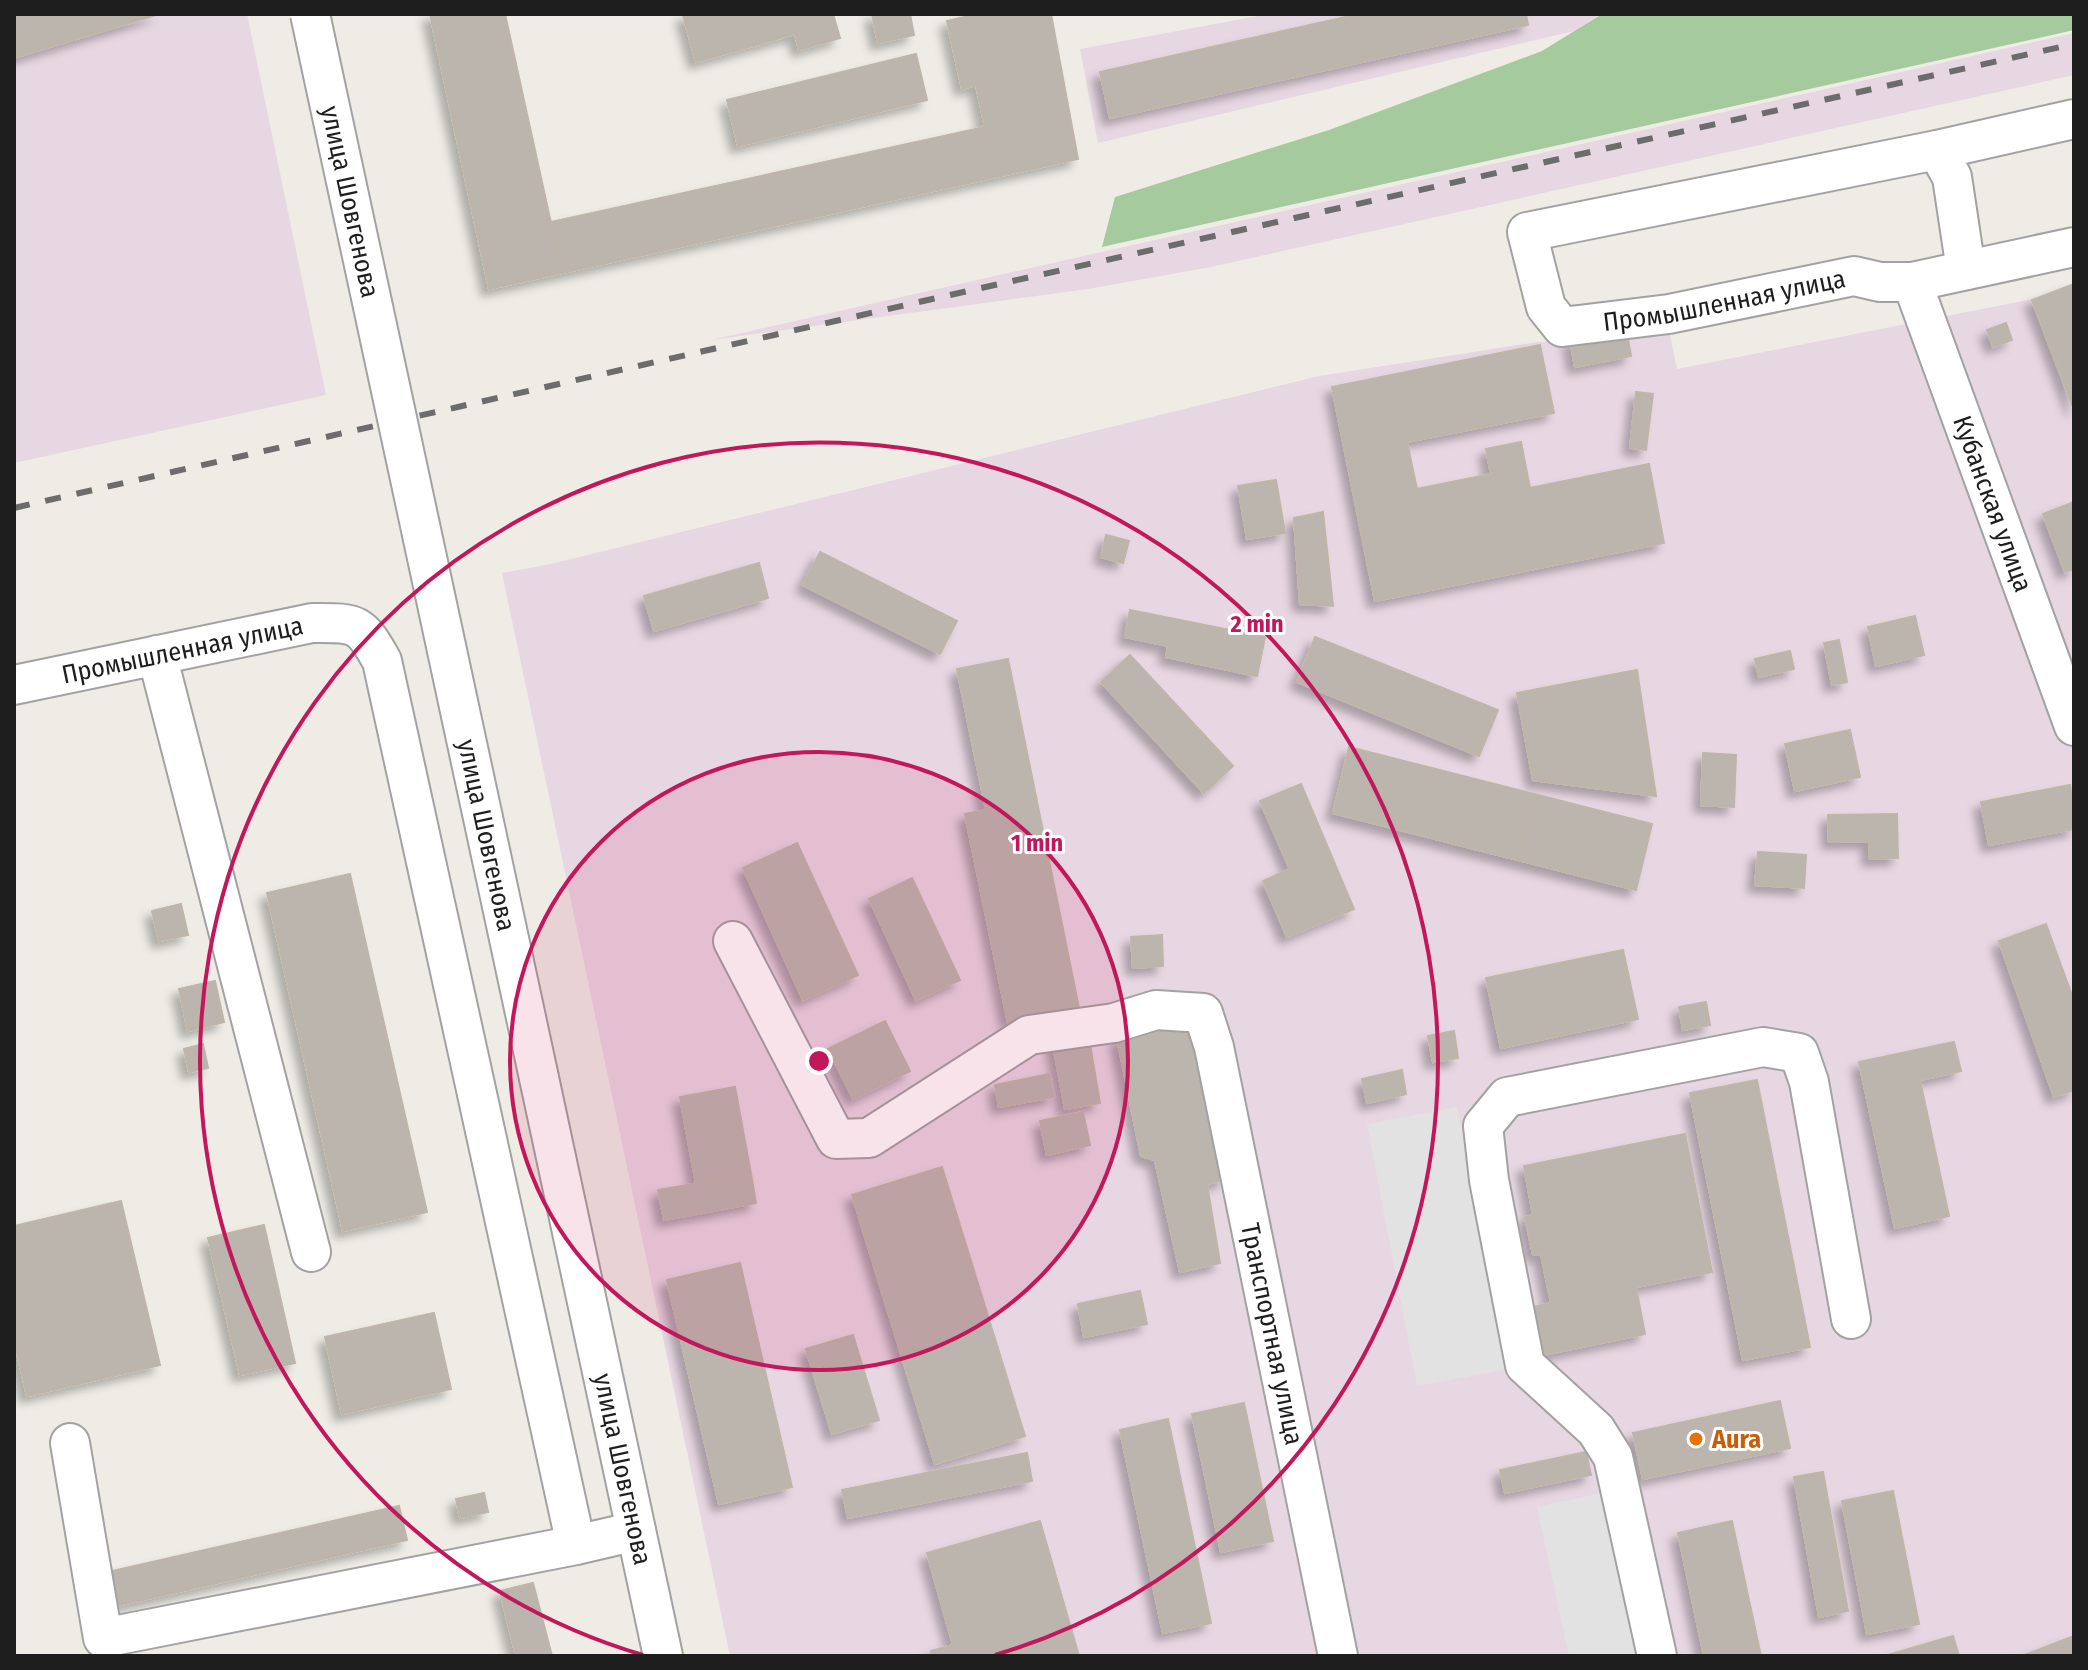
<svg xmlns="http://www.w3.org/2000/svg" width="2088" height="1670" font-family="'Fira Sans Condensed',sans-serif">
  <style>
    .industrial { fill: #e7d7e2 }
    .forest { fill: #a4ca9d }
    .parking { fill: #e2e2e2 }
    .building { fill: #bbb5ae; stroke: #bfb5a8; stroke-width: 2; filter: url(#shadow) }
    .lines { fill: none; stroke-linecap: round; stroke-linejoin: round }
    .minor-casing { stroke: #a2a2a2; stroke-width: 42 }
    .minor { stroke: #fff; stroke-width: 38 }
    .rail { stroke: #6c6c6c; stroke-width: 6; stroke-dasharray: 16 16; stroke-linecap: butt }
    .minor-bridge-casing { stroke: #a2a2a2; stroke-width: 42; stroke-linecap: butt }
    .minor-bridge { stroke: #fff; stroke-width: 38 }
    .ring { fill: none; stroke: #c2185b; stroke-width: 4 }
    .food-dot { fill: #e8710a; stroke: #fff; stroke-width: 3 }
    .labels { text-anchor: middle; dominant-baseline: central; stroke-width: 6; stroke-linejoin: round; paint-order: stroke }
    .street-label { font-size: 26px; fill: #1e1e1e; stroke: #fff }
    .food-label { font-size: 26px; font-weight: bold; fill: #c56008; stroke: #fff; text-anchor: start }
    .centre { fill: #c2185b; stroke: #fff; stroke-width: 4 }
    .ring-label { font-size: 24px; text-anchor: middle; font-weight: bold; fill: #c2185b; stroke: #fff; stroke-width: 6; stroke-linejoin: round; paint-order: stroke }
  </style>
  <defs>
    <filter id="shadow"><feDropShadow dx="-7" dy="7" stdDeviation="4" flood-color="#0004"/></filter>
  </defs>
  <rect width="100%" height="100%" fill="#eeece5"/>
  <g class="industrial">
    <polygon points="14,14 247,14 326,395 14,463"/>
    <polygon points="1269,14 1600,14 1574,31 1098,143 1080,49"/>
    <polygon points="2074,33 2074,75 1211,267 1088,289 711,340"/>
    <polygon points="2074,291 2074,1656 730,1656 502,573 551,564 1319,376 1538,342 1669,330 1677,369"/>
  </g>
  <polygon class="forest" points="1602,14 2074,14 2074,30 1102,247 1115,197 1329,130 1542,51"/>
  <g class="parking">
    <polygon points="1457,1107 1508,1369 1417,1386 1367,1124"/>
    <polygon points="1606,1492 1641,1654 1569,1656 1537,1507"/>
  </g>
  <g class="building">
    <polygon points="18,14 159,14 14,58 14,15"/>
    <polygon points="430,14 505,14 562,273 489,289"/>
    <polygon points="688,14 833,14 840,38 799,50 795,34 696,62 683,15"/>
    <polygon points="872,14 910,14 914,35 878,43"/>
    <polygon points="969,14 1051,14 1078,159 562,273 551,222 985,127 976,85 962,89 947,21 969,16"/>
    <polygon points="1359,14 1526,14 1528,25 1110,118 1100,72"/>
    <polygon points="916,54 927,100 738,146 727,100"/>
    <polygon points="2074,284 2074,410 2032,300"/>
    <polygon points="2006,323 2012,340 1993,347 1987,330"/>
    <polygon points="1626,328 1631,356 1575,367 1570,339"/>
    <polygon points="1540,345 1554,413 1407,442 1417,489 1491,474 1486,449 1521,442 1530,488 1649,464 1664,543 1375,601 1332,387"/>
    <polygon points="1636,392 1653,394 1646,450 1630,448"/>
    <polygon points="1276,480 1285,533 1247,539 1238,486"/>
    <polygon points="2074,502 2074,569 2065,572 2043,514"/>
    <polygon points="1323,512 1333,606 1300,604 1294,518"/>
    <polygon points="1106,535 1129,541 1123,563 1101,557"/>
    <polygon points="820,552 957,621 940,654 803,585"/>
    <polygon points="759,563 768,598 654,631 644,596"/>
    <polygon points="1130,610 1265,637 1257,676 1166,657 1168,646 1125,637"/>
    <polygon points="1915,616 1924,655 1876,666 1868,627"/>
    <polygon points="1315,637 1498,710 1479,756 1297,682"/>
    <polygon points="1839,640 1847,682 1832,685 1824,643"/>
    <polygon points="1790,651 1794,669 1759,677 1755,659"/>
    <polygon points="1130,655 1233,766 1204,793 1101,682"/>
    <polygon points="1008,659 1079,1008 1008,1023 965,814 986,810 957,669"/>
    <polygon points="1637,670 1656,796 1533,780 1517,693"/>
    <polygon points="1850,730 1860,777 1795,791 1785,744"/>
    <polygon points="1349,747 1534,794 1518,860 1333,813"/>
    <polygon points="1703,753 1736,755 1734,807 1701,805"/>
    <polygon points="1301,784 1354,909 1287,937 1263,881 1290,869 1260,801"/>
    <polygon points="2070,785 2074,808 2074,829 1989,845 1981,802"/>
    <polygon points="1534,794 1652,824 1636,890 1518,860"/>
    <polygon points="1897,814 1898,858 1869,859 1869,841 1829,842 1828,815"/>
    <polygon points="797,843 858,975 803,1000 743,868"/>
    <polygon points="1758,852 1806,855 1804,888 1755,885"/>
    <polygon points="350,874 427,1212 343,1231 267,893"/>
    <polygon points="912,878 960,980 916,1000 869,899"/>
    <polygon points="181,904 188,935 159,941 152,911"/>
    <polygon points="2046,924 2074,1001 2074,1090 2054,1097 1999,941"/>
    <polygon points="1162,935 1163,966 1133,968 1131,937"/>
    <polygon points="1623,950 1638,1019 1501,1048 1486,978"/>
    <polygon points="215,981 224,1022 188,1031 179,989"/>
    <polygon points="1706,1002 1710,1025 1683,1030 1679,1007"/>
    <polygon points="885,1021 910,1071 853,1099 828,1049"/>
    <polygon points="1188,1022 1226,1179 1207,1184 1220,1263 1180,1272 1155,1160 1141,1156 1117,1038"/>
    <polygon points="1454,1031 1458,1058 1433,1062 1428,1036"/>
    <polygon points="1088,1033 1100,1103 1065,1109 1052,1039"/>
    <polygon points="1954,1042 1961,1071 1920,1080 1949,1216 1895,1228 1859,1062"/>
    <polygon points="203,1044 208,1068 189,1072 184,1049"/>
    <polygon points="1402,1070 1406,1094 1367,1103 1362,1079"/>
    <polygon points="1049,1074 1054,1097 999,1107 995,1085"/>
    <polygon points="1757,1080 1810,1347 1743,1360 1690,1093"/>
    <polygon points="735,1087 751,1174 696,1184 680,1097"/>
    <polygon points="1083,1112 1090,1145 1047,1155 1040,1121"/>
    <polygon points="1685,1134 1712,1272 1636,1287 1645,1334 1538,1356 1529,1308 1551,1303 1541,1254 1533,1255 1525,1217 1533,1215 1524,1166"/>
    <polygon points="942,1167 1025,1436 935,1464 852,1195"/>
    <polygon points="751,1174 756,1203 664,1220 658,1190"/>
    <polygon points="121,1201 160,1365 27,1396 14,1340 14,1226"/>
    <polygon points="264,1225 295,1363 240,1375 208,1238"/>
    <polygon points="740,1263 792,1487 719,1504 667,1280"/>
    <polygon points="1140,1291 1147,1324 1084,1337 1078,1304"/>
    <polygon points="434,1313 451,1389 342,1414 325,1337"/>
    <polygon points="853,1335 879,1420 832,1434 806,1349"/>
    <polygon points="1780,1401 1790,1448 1643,1479 1633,1433"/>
    <polygon points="1244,1403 1273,1541 1221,1552 1192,1414"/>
    <polygon points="1168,1419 1211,1623 1163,1633 1120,1430"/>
    <polygon points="1586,1452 1591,1475 1505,1493 1500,1470"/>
    <polygon points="1027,1453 1032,1481 962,1495 956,1467"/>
    <polygon points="956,1467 962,1495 848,1518 842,1490"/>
    <polygon points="1823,1472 1848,1611 1819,1617 1794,1477"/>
    <polygon points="1893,1491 1919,1624 1867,1634 1842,1501"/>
    <polygon points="484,1493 488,1512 460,1518 456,1499"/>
    <polygon points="399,1506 407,1540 116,1606 108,1572"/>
    <polygon points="1040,1521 1079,1656 932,1656 931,1651 953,1645 927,1553"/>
    <polygon points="1732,1521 1761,1656 1704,1656 1678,1533"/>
    <polygon points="533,1583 552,1656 516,1656 500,1591"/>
    <polygon points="1953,1636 1959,1656 1888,1656 1888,1655"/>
    <polygon points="2074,1636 2074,1656 2022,1656"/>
  </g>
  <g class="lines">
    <g class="minor-casing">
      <g id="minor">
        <path id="s1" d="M2074,119L1937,150L1527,232L1546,307L1562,327L1669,314L1854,276L1880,282H1912L2074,247"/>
        <polyline points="1937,150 1952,177 1966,270"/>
        <path id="s2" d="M1912,282L2074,726"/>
        <polyline points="157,655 311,1252"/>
        <path id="s3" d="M14,685L312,623C356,623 360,621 382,661L576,1545L636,1531"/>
        <path id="s4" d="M733,941L836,1139L869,1138L1029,1035L1114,1023L1156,1010L1203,1013L1214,1047L1338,1656"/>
        <path id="s5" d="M539,1078L663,1656"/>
        <polyline points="70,1443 103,1638 576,1545"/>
        <polyline points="1657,1656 1613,1457 1596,1430 1525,1365 1489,1180 1483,1126 1507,1097 1763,1047 1799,1053 1809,1082 1851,1319"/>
      </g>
    </g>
    <use href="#minor" class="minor"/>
    <polyline class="rail" points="14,508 941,297 2074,44"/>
    <g class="minor-bridge-casing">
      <g id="minor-bridge">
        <path id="s6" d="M310,14L539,1078"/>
      </g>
    </g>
    <use href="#minor-bridge" class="minor-bridge"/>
  </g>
  <circle cx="819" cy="1061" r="309" fill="#c2185b" fill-opacity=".12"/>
  <g class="ring">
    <circle cx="819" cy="1061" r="309"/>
    <path d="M643 1655A619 619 0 1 1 995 1655"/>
  </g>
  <circle class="food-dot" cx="1696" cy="1439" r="8"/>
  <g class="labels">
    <g class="street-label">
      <text stroke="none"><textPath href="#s6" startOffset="192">улица Шовгенова</textPath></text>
      <text stroke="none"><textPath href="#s1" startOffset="826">Промышленная улица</textPath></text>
      <text stroke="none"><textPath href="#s2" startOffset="236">Кубанская улица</textPath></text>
      <text stroke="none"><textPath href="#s3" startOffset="172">Промышленная улица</textPath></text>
      <text stroke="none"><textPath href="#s6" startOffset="840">улица Шовгенова</textPath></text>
      <text stroke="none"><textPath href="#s4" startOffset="952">Транспортная улица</textPath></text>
      <text stroke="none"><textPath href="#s5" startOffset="400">улица Шовгенова</textPath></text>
    </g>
    <g class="food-label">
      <text x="1712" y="1439">Aura</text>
    </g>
  </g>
  <circle cx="819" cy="1061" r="12" class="centre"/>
  <g class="ring-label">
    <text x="1257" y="632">2 min</text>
    <text x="1037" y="851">1 min</text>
  </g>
  <rect width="2088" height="1670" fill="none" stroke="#1e1e1e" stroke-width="32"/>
</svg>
